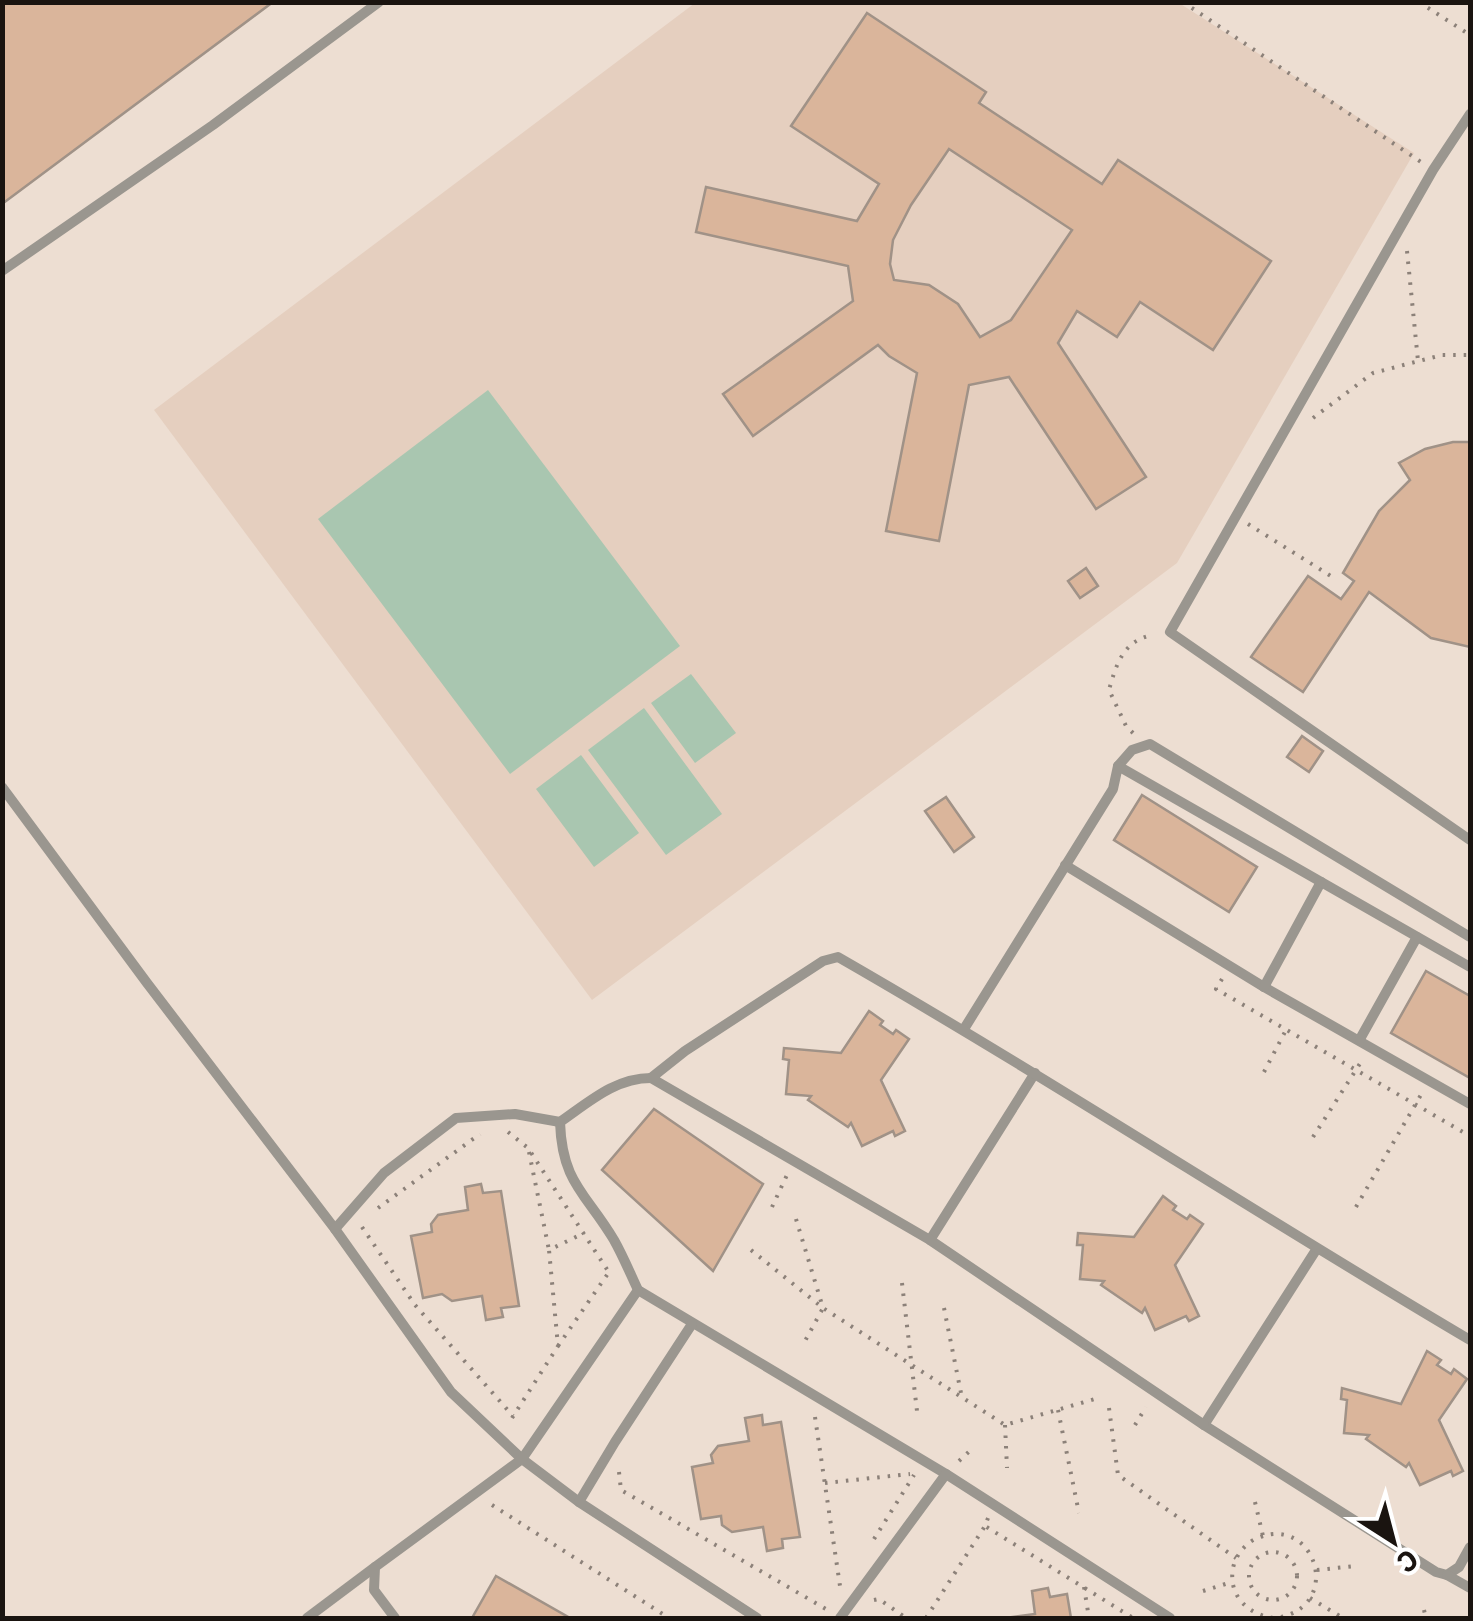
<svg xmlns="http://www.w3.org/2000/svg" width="1473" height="1621" font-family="'IBM Plex Sans',sans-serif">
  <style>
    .built { fill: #e5cfbf }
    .garden { fill: #a9c6b0 }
    .building { fill: #dab59b; stroke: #a09287; stroke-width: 2.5; fill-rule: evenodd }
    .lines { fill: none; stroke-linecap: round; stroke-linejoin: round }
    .path { stroke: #8c8179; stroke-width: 4; stroke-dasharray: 2.5 8; stroke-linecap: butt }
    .service { stroke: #9a968f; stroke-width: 10 }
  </style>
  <rect width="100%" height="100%" fill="#edded2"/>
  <polygon class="built" points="695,3 1179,3 1414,153 1177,563 592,1000 154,410"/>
  <g class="garden">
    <polygon points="488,390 680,646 510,774 318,519"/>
    <polygon points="691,674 736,733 695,763 651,703"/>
    <polygon points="644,708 722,814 666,855 588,750"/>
    <polygon points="581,755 639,833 594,867 536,789"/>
  </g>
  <g class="building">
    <polygon points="2,2 273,2 2,204"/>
    <path d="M867,13L986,92L979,103L1102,184L1118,160L1271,261L1213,350L1140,302L1117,337L1077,311L1058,343L1146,477L1096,509L1009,377L969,385L939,541L886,531L917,373L889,356L878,345L753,436L723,394L853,301L848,266L696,232L706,187L857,221L879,184L791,126ZM949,149L1072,230L1011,320L980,337L958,304L929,285L894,280L890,264L893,240L911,205Z"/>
    <polygon points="1453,442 1470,442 1470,647 1431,638 1369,592 1303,692 1251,657 1308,576 1341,599 1354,581 1343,573 1379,511 1410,480 1399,463 1425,449"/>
    <polygon points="1086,568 1098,586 1080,598 1068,581"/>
    <polygon points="1302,736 1323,751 1309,772 1287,757"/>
    <polygon points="1142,795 1257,867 1229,912 1114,840"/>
    <polygon points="946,797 974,837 954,852 925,811"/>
    <polygon points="1426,971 1470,996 1470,1078 1391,1033"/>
    <polygon points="869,1011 883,1021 880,1025 893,1034 896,1030 909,1039 881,1080 905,1131 895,1136 893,1131 862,1146 851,1123 848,1127 808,1100 811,1096 786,1094 789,1060 783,1059 784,1048 841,1053"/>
    <polygon points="654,1109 763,1184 713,1271 602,1170"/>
    <polygon points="481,1184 483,1193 501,1191 519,1306 501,1308 503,1317 486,1320 482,1296 452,1301 442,1294 423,1298 411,1236 432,1232 431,1224 438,1215 468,1210 465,1187"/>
    <polygon points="1163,1196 1176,1206 1173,1210 1187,1219 1190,1215 1203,1224 1175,1265 1199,1316 1189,1321 1186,1316 1155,1330 1145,1308 1142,1313 1101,1285 1104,1281 1080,1279 1083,1245 1077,1245 1078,1233 1134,1237"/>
    <polygon points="1427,1351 1441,1360 1437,1365 1451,1374 1454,1369 1467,1379 1439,1420 1463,1471 1453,1476 1451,1471 1420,1485 1409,1463 1406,1467 1366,1439 1369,1435 1344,1433 1347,1400 1341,1399 1342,1388 1401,1404"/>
    <polygon points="762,1415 763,1425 781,1422 800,1537 782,1539 783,1548 767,1551 763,1527 732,1532 722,1525 721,1516 701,1519 692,1467 713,1463 711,1455 718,1446 749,1441 745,1418"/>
    <polygon points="496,1576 570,1618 472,1618"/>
    <polygon points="1048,1588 1050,1597 1067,1594 1071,1618 1005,1618 1035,1614 1032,1591"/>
  </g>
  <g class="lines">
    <g class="path">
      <polyline points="1183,2 1421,162"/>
      <polyline points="1419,2 1470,35"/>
      <polyline points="1407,251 1418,361"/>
      <polyline points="1313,418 1373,373 1442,355 1470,355"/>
      <polyline points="1248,524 1334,578"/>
      <path d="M1133,733L1126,726L1109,690C1116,665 1123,641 1152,635"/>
      <polyline points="1222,979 1216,989 1470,1136"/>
      <polyline points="1264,1072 1287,1028"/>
      <polyline points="508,1132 528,1148 610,1274"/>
      <polyline points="1313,1137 1361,1062"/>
      <polyline points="529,1152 549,1250"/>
      <polyline points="772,1207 787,1175"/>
      <polyline points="1356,1207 1422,1093"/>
      <polyline points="378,1208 480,1134"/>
      <polyline points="796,1219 823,1308 1005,1425 1095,1399"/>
      <polyline points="362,1227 415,1305 513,1416"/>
      <polyline points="751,1250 823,1308 805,1341"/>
      <polyline points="902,1283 917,1411"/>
      <polyline points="944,1308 962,1398"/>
      <polyline points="558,1346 609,1272"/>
      <polyline points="1109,1408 1118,1475 1236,1558"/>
      <polyline points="1058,1410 1079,1513"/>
      <polyline points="815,1417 840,1586"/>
      <polyline points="512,1418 558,1346 549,1250 584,1233"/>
      <polyline points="1005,1425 1007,1468"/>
      <polyline points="1135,1425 1146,1407"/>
      <polyline points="959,1461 974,1447"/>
      <polyline points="619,1472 621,1490 826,1609"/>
      <polyline points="825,1483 910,1474"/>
      <polyline points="1255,1502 1263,1536"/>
      <polyline points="492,1505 669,1618"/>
      <polyline points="988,1518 985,1526 1133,1618"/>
      <polyline points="874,1539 914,1475"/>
      <circle cx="1273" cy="1576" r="24"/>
      <polyline points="1317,1570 1356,1566"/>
      <polyline points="1084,1587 1089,1618"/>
      <polyline points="1203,1591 1232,1582"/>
      <polyline points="1310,1598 1343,1618"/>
      <polyline points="874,1600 879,1599 906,1618"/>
      <polyline points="1424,1610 1426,1618"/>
      <polyline points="926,1618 985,1526"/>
      <path d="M1273,1618C1246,1614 1226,1593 1234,1564C1238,1552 1248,1541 1260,1537C1317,1516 1344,1609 1275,1618"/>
    </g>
    <g class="service">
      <polyline points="1470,114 1433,170 1170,632 1470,840"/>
      <polyline points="2,271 213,125 379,2"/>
      <polyline points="1118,766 1132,750 1150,744 1470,937"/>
      <polyline points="2,787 147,983 335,1229 451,1392 522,1459 579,1502"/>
      <polyline points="1065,865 1264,987 1470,1104"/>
      <polyline points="1264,987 1321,882"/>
      <polyline points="964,1029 1113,789 1118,766 1470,967"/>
      <polyline points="1360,1039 1417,937"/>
      <path d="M651,1078C615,1078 589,1102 560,1122C562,1183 586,1193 614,1240C623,1256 630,1273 638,1290L946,1474L1170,1618"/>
      <polyline points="335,1229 384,1173 456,1118 515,1114 560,1122"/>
      <polyline points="930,1240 1035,1073"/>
      <polyline points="1316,1250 1204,1425 1436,1572 1447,1575 1459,1567 1470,1547"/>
      <polyline points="692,1324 615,1442 579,1502 757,1618"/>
      <path d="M1204,1425L930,1240L651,1078L685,1051L823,961L838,957C1052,1080 1258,1215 1470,1340"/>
      <polyline points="1447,1575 1470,1588"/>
      <polyline points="307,1618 375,1567"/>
      <polyline points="395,1618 374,1590 375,1567 522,1459 638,1290"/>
      <polyline points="840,1618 946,1474"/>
    </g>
  </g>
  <rect width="1473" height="1621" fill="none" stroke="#1a1410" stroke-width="10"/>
  <g transform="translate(1393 1541) rotate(144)" stroke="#ffffff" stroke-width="8" paint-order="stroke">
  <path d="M0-8L18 38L0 25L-18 38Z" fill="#1a1410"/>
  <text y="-15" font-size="28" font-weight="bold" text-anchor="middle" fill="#1a1410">С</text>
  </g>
</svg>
